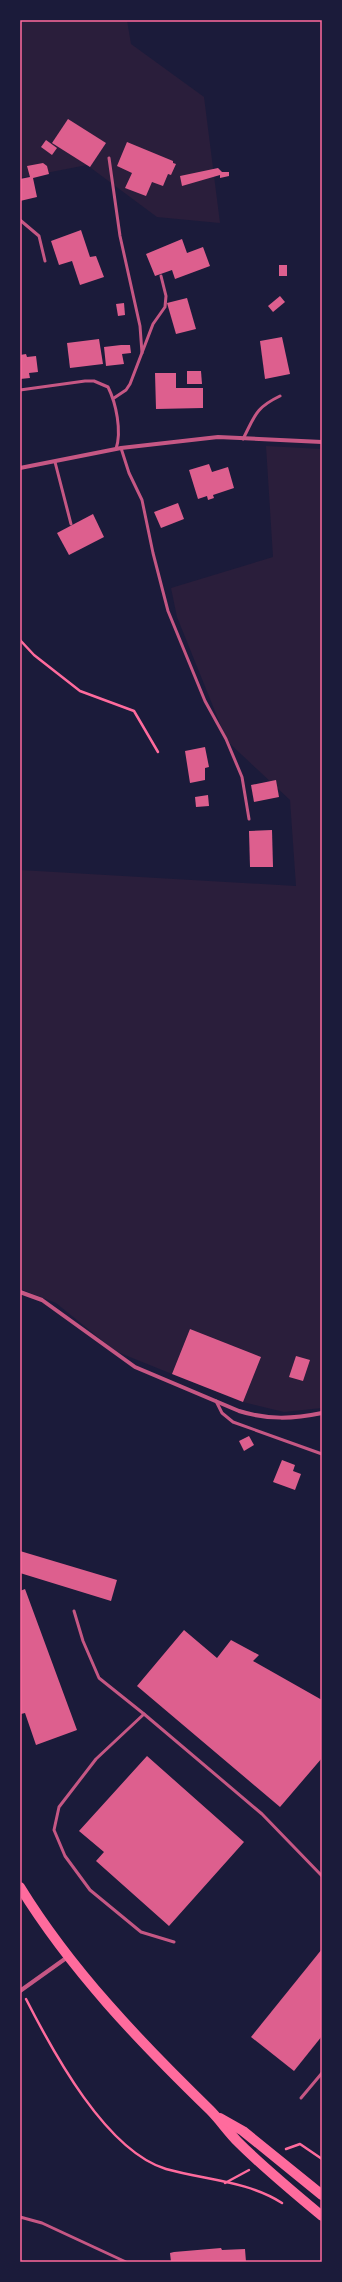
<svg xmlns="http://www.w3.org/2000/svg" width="342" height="2282" font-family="'Roboto Serif',serif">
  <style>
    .green { fill: #2a1e3b }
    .building { fill: #dd5f8e }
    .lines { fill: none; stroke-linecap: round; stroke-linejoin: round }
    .path { stroke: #ff6b9d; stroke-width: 2.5 }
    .service { stroke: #c65784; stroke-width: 3 }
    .minor { stroke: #c65784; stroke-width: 4 }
    .primary { stroke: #ff6b9d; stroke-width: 10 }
    .neatline { fill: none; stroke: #ff6b9d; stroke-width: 1.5 }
  </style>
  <rect width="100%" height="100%" fill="#1b1b3a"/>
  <g class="green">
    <polygon points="20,20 127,20 131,44 204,97 220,223 157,217 87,165 20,178"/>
    <polygon points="266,446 322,449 322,1408 284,1412 243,1402 261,1357 190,1329 172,1374 115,1351 56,1303 20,1289 20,870 296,886 290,800 227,741 177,617 171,588 273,557"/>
  </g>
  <g class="building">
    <polygon points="68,119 106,143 90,167 52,143"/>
    <polygon points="46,140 57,148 52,155 41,147"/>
    <polygon points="127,142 173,161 173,163 176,164 171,175 168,174 163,186 152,182 146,196 125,188 132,173 117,166"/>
    <polygon points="43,163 47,166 49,174 33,178 37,197 20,201 20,179 30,177 27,166"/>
    <polygon points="218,168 222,172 229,172 229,176 220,178 220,175 182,186 180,176"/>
    <polygon points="81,230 90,257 96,256 104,277 80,285 72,261 59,265 51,241"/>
    <polygon points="182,239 187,253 203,247 210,266 175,279 172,270 155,276 146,254"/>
    <rect x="279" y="265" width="8" height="11"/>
    <polygon points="280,296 285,302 273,312 268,306"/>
    <polygon points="187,298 196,329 176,334 167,303"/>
    <polygon points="124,303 125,315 118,316 116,304"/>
    <polygon points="282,337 290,374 265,379 260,341"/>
    <polygon points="99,339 103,364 70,368 67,343"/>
    <polygon points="121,345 130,345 131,353 122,354 124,364 106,366 104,347"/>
    <polygon points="26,354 27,357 36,356 38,372 29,373 30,378 20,379 20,355"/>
    <polygon points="187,371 201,371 202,384 187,384"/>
    <polygon points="155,373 176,373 176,388 203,388 203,408 156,409"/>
    <polygon points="209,464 212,472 228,467 234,488 213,495 214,498 208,500 207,496 198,499 189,470"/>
    <polygon points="178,503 184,519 161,528 154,512"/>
    <polygon points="93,514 104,537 69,555 57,533"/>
    <polygon points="205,747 209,767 205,768 205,780 190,783 185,751"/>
    <polygon points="276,780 279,797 254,802 251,785"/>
    <polygon points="208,795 209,806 196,807 195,797"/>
    <polygon points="272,830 273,867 250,867 249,831"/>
    <polygon points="190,1329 261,1357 243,1402 172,1374"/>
    <polygon points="296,1356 310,1360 303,1381 289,1377"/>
    <polygon points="249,1436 254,1445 244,1451 239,1441"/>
    <polygon points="282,1460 295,1465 293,1471 301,1474 295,1490 273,1482"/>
    <polygon points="20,1551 117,1580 111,1601 20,1573"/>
    <polygon points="25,1589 77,1730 36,1745 25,1713 21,1714 20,1713 20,1591"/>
    <polygon points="184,1630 217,1658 231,1640 259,1655 253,1661 322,1700 322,1758 280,1807 137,1686"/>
    <polygon points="147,1756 244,1842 169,1926 96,1861 104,1852 79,1831"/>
    <polygon points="322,1949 322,2036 294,2071 251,2037"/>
    <polygon points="221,2248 222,2250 245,2249 246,2262 171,2262 170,2253 174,2252"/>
  </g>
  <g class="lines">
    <g class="path">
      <polyline points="20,640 34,655 80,691 134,711 158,752"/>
      <path d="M26,1999C53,2052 106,2151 166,2169C205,2180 248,2181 282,2203"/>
      <polyline points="286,2149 300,2144 322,2159"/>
      <polyline points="225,2183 249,2170"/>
    </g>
    <g class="service">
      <polyline points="109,158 120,236 140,326 142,353"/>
      <polyline points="20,220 39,236 45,261"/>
      <path d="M20,390L85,381H94L108,387C116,403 122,431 116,449"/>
      <polyline points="114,398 126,390 130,384 153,324 165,307 166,296 161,276"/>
      <path d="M243,439C255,416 255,408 280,396"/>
      <polyline points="121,448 129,473 142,500 153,553 168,611 205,701 226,739 242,777 249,819"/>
      <polyline points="55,462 71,524"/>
      <polyline points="216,1401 222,1413 233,1422 322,1454"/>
      <polyline points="74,1611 83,1641 99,1678 144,1714"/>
      <polyline points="174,1942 141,1932 90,1890 65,1856 54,1830 59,1807 96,1759 144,1714 262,1814 322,1876"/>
      <polyline points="301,2098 322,2073"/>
      <polyline points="20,2217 42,2223 126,2262"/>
    </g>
    <g class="minor">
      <polyline points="20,468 121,448 218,437 322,442"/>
      <path d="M20,1292L42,1300L135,1367L239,1411C268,1420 293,1419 322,1413"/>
      <polyline points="20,1991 69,1956"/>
    </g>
    <g class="primary">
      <path d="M20,1887C71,1970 140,2042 210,2110C220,2120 228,2132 238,2142C264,2168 293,2192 322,2216"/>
      <polyline points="220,2118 243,2131 322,2195"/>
    </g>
  </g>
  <rect width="342" height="2282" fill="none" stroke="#1b1b3a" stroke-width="42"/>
  <rect x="21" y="21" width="300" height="2240" class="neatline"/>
</svg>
